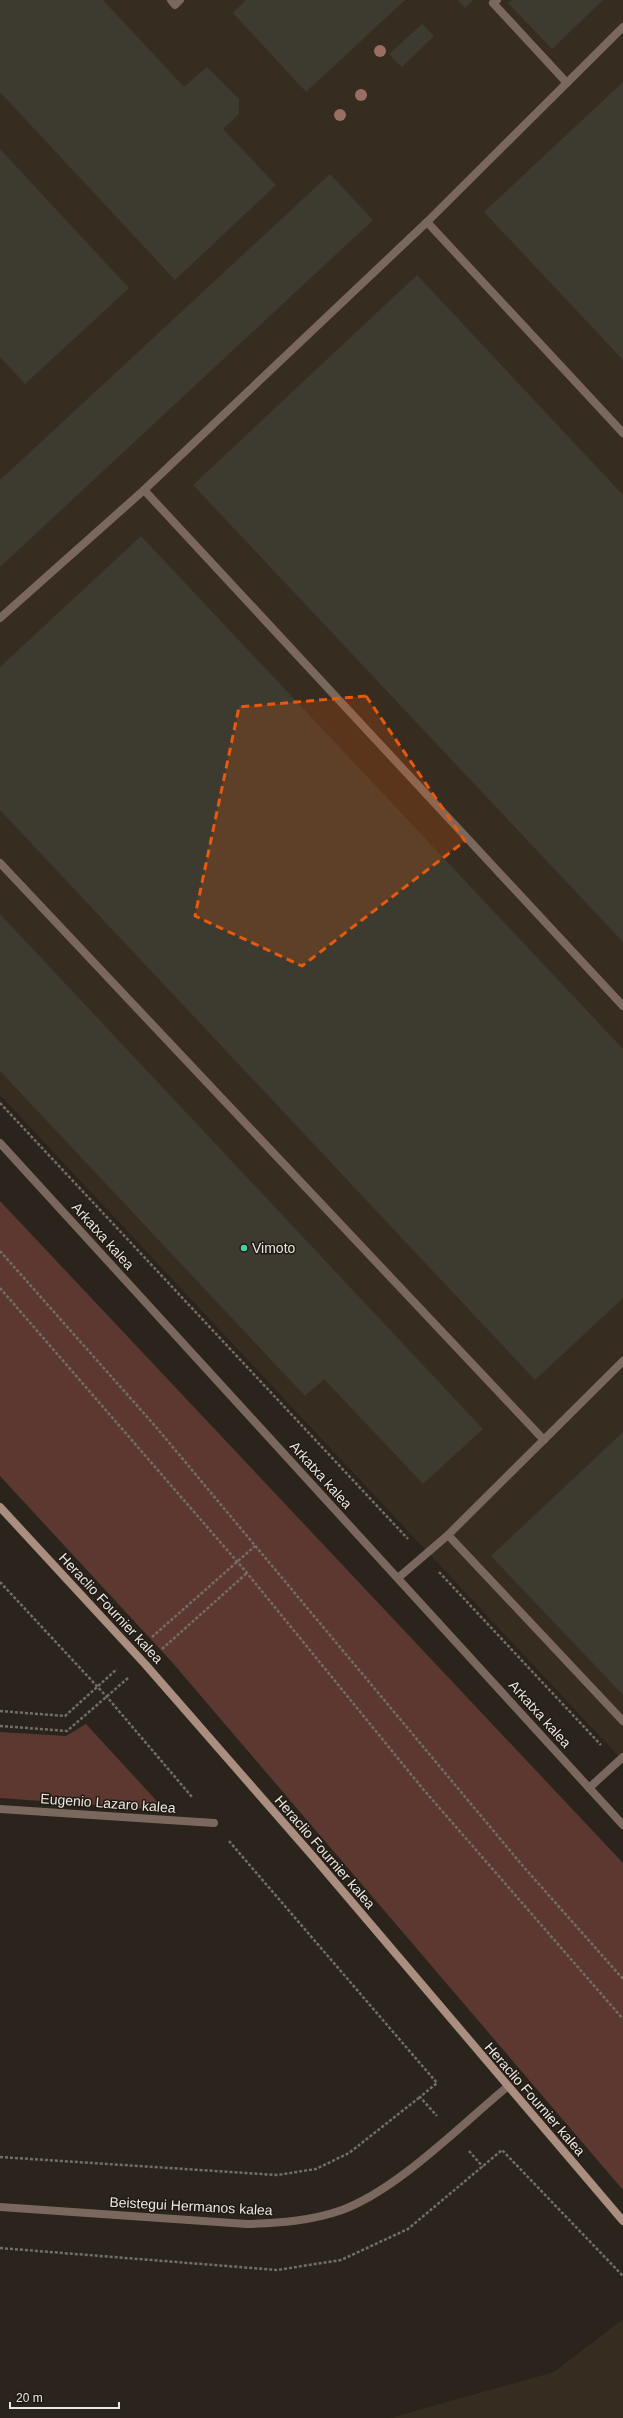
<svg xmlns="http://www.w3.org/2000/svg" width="623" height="2418" font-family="Helvetica,sans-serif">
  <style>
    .built { fill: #372c20 }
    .green { fill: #5d3831 }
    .building { fill: #3d3a30 }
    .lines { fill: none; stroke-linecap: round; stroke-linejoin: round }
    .path { stroke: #736e67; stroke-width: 2.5; stroke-dasharray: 3 2; stroke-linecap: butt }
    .service { stroke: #7a685e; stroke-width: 8 }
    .pedestrian { stroke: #7a685e; stroke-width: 8 }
    .minor { stroke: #7a685e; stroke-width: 8 }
    .secondary { stroke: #aa8e7f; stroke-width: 8 }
    .tree { fill: #9a6e63 }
    .marked { fill: #e8590c; fill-opacity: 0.2; stroke: #e8590c; stroke-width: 3; stroke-dasharray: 8 5; stroke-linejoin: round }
    .poi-dot { fill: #41d4a1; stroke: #211a13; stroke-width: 1.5 }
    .labels { text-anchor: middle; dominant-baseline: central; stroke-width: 3; stroke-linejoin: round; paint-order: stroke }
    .street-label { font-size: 14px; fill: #eae6e1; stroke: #211a13 }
    .poi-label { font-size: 14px; fill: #eae6e1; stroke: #211a13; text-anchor: start }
  </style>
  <rect width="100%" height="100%" fill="#2a241c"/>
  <g class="built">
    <polygon points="0,0 623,0 623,1761 0,1095"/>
    <polygon points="623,2319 623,2418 390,2418 554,2372"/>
  </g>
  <g class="green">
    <polygon points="0,1201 623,1863 623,2190 171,1661 0,1476"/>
    <polygon points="86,1724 165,1810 0,1798 0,1732 66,1736"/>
  </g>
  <g class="building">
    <polygon points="0,0 103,0 184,87 207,67 239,99 239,114 223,129 276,185 175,280 0,92"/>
    <polygon points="246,0 405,0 306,92 233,13"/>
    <polygon points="457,0 473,0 465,8"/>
    <polygon points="512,0 603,0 552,49 508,3"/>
    <polygon points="422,24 434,36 402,67 389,54"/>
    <polygon points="623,82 623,360 484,212"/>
    <polygon points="0,149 129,288 25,384 0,357"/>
    <polygon points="330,174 373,220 0,567 0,480"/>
    <polygon points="417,275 623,495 623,942 193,485"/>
    <polygon points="141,536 623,1049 623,1298 535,1380 0,810 0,667"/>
    <polygon points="0,914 483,1429 423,1484 324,1379 305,1396 0,1071"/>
    <polygon points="623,1432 623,1695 491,1556"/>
  </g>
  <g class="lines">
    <g class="path">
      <polyline points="0,1103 408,1539"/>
      <polyline points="0,1251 156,1427 522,1865 623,1979"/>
      <polyline points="0,1288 247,1573 423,1789 623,2019"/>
      <polyline points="439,1572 601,1745"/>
      <polyline points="0,1582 107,1697 192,1797"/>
      <polyline points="152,1637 255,1546"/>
      <polyline points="162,1649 247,1573"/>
      <polyline points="0,1711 65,1716 117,1669"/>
      <polyline points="0,1726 67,1731 128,1678"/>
      <polyline points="229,1841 437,2083 420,2097 437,2116"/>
      <polyline points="469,2151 483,2167"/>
      <polyline points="0,2157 277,2175 316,2169 349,2153 420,2097"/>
      <polyline points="0,2248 277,2270 341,2260 408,2229 502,2150 623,2276"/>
    </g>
    <g class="service">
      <polyline points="171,0 175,5 180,0"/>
      <polyline points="497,0 493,3 567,83"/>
      <polyline points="427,222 623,433"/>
      <polyline points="144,490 623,1006"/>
      <polyline points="0,618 144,490 427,222 623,27"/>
      <polyline points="0,863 544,1440"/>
      <polyline points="623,1361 448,1535 623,1721"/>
      <polyline points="398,1578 448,1535"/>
      <polyline points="589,1788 623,1757"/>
    </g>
    <polyline class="pedestrian" points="0,1809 214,1823"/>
    <g class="minor">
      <polyline points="0,1143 623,1825"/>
      <path d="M0,2207L247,2224C279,2223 311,2221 342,2210C397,2190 461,2125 507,2087"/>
    </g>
    <polyline class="secondary" points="0,1507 145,1664 317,1861 623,2221"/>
  </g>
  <g class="tree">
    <circle cx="380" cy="51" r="6"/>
    <circle cx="361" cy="95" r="6"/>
    <circle cx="340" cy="115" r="6"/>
  </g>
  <path class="marked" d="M366,696L465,841L302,966L195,916L239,707Z"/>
  <circle class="poi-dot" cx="244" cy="1248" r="4"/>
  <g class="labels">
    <g class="street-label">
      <text transform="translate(103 1236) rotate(48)">Arkatxa kalea</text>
      <text transform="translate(321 1475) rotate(48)">Arkatxa kalea</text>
      <text transform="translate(111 1608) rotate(47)">Heraclio Fournier kalea</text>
      <text transform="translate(540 1714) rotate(48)">Arkatxa kalea</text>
      <text transform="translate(108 1803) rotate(4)">Eugenio Lazaro kalea</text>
      <text transform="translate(325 1852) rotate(49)">Heraclio Fournier kalea</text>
      <text transform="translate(535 2099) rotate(49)">Heraclio Fournier kalea</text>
      <text transform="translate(191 2206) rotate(3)">Beistegui Hermanos kalea</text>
    </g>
    <g class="poi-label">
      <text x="252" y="1248">Vimoto</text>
    </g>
  </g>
  <path d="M10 2402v6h109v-6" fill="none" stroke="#eae6e1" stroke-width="2"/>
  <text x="16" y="2402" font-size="12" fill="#eae6e1" stroke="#211a13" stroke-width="3" paint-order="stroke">20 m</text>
</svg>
